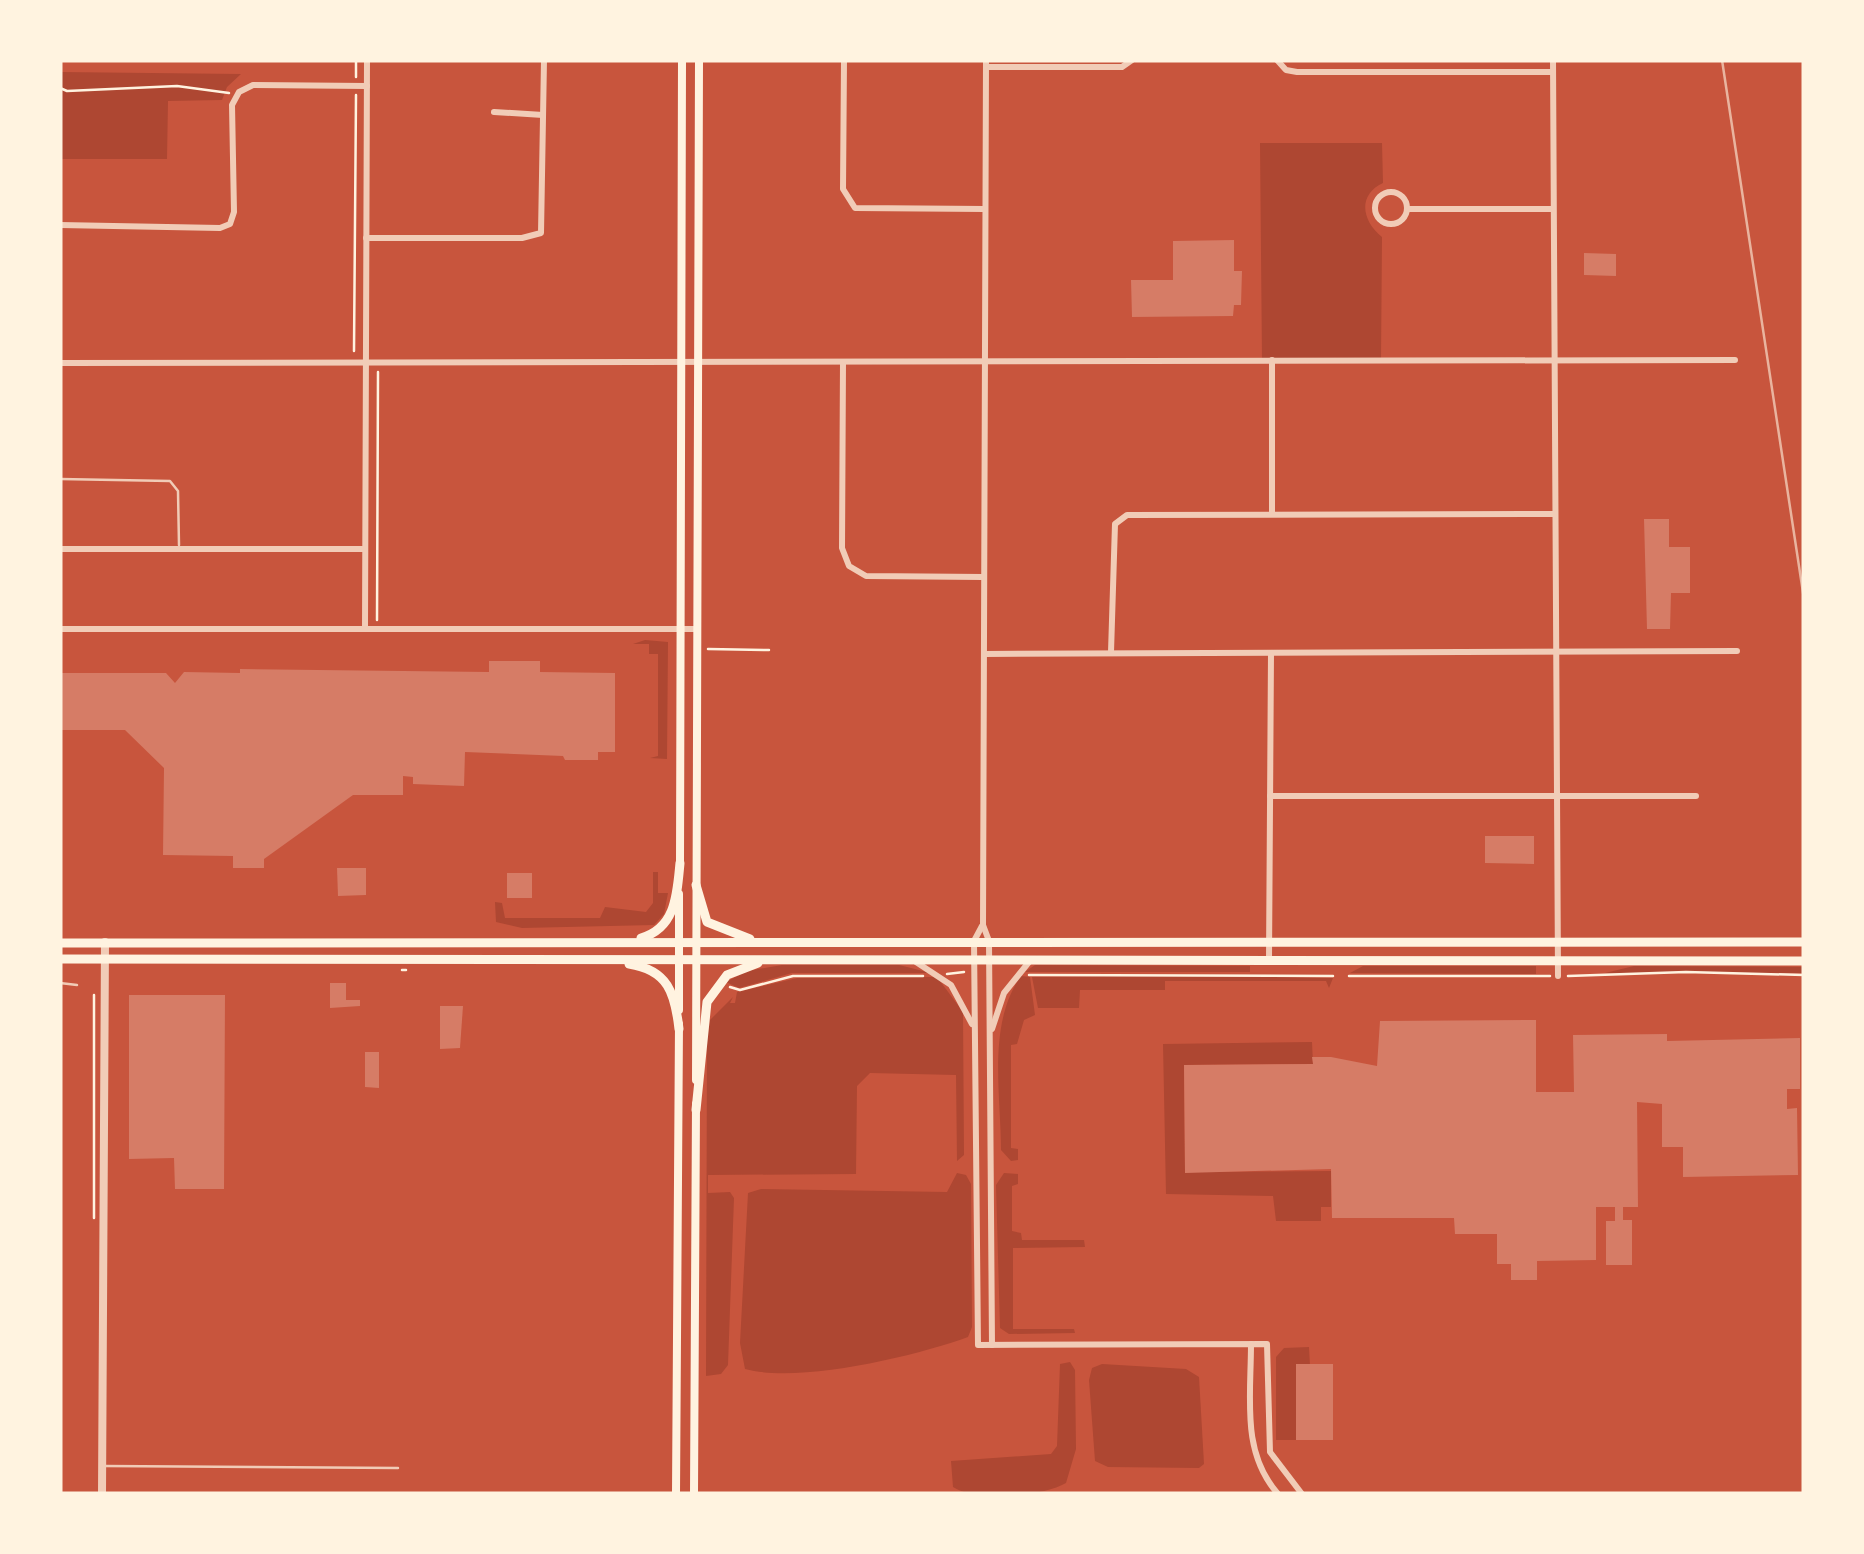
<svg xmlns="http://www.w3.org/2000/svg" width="1864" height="1554" font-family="'Titillium Web',sans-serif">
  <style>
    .green { fill: #ae4732 }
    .building { fill: #d67c66 }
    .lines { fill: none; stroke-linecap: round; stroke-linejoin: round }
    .path { stroke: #fff3e0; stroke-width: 2.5 }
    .service { stroke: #f1ccb7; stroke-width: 2.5 }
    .minor { stroke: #f1ccb7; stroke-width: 6 }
    .tertiary { stroke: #f1ccb7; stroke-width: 8 }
    .secondary { stroke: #fff3e0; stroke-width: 8 }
    .primary { stroke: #fff3e0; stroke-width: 9 }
    .rail { stroke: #e9b49f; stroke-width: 2.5 }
  </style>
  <rect width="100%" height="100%" fill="#c8553d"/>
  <g class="green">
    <polygon points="60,72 241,74 227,87 222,100 168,101 167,159 60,159"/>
    <path d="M1260,143H1382L1383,183C1357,195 1362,221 1382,237L1381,360H1262Z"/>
    <polygon points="645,640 668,642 667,759 650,758 658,756 658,654 649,654 649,644 633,644"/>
    <polygon points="653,872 658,872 658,893 668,893 664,914 654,925 522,928 496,922 495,902 502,903 505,918 600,918 605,907 646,912 653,903"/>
    <polygon points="782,965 899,965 931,973 792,973 739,988 726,982 747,971"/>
    <polygon points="1035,965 1250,966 1250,972 1025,972"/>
    <polygon points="1363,966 1536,966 1536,974 1350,973"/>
    <polygon points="1634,966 1804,967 1804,973 1605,973"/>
    <polygon points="1177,975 1333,978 1329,988 1326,981 1165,981 1165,990 1080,990 1079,1008 1038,1008 1032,977"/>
    <path d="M1021,976L1030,977L1035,1015L1024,1020L1017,1044L1011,1045V1148L1018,1149V1160L1011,1161L1001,1150C1001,1094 987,1024 1021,976Z"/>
    <polygon points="937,977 963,1012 964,1155 957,1161 956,1075 870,1073 857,1086 856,1174 708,1175 708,1193 730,1192 734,1198 728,1365 721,1374 706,1376 707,1040 710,1020 733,997 730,1003 735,1003 737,992 797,978"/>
    <polygon points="1312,1042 1313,1064 1184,1065 1185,1172 1331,1171 1331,1207 1321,1207 1321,1221 1276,1221 1273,1196 1166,1194 1163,1044"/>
    <path d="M957,1173L966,1175L971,1184L972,1327L968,1337C916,1356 799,1384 745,1369L740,1343L748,1193L761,1189L947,1192Z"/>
    <polygon points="1004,1173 1018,1174 1018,1184 1012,1186 1012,1231 1021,1233 1022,1240 1084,1240 1085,1247 1013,1248 1013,1329 1074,1329 1075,1333 1009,1334 1000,1328 996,1185"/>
    <polygon points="1309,1347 1310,1366 1296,1365 1296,1440 1276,1440 1276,1357 1284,1348"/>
    <path d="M1070,1362L1075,1370L1076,1449L1066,1483C1041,1497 977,1503 953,1487L951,1461L1051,1454L1057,1446L1060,1364Z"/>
    <polygon points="1102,1364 1186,1369 1199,1377 1204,1464 1199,1468 1108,1467 1095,1461 1089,1380 1092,1368"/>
  </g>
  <g class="building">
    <polygon points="1234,240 1234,271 1242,271 1241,305 1234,305 1233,316 1132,317 1131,280 1173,280 1173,241"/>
    <polygon points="1584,253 1616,254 1616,276 1584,275"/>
    <polygon points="1644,519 1669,519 1669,547 1690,547 1690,593 1671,593 1670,629 1647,629"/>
    <polygon points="489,661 540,661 540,672 615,673 615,752 598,752 598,760 565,760 563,756 465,752 464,786 413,784 413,777 403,776 403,795 353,795 264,859 264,868 233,868 233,856 163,855 164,768 125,730 60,730 60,673 166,673 175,683 184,672 240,673 240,669 489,672"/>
    <polygon points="1485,836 1534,836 1534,864 1485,863"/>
    <polygon points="337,868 366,868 366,895 338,896"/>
    <rect x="507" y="873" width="25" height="25"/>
    <polygon points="330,983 346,983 346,1000 360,1000 360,1006 330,1008"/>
    <polygon points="129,995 225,995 224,1189 175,1189 174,1158 129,1159"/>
    <polygon points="440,1006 463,1006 460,1048 440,1049"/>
    <polygon points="1536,1020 1536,1092 1574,1092 1573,1035 1667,1034 1667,1041 1800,1038 1800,1089 1787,1089 1787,1109 1797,1108 1798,1175 1683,1177 1683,1147 1662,1147 1662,1104 1637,1102 1638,1207 1623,1207 1623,1220 1632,1220 1632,1265 1606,1265 1606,1221 1615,1221 1615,1207 1596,1207 1596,1260 1537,1261 1537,1280 1511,1280 1511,1264 1497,1264 1497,1234 1455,1234 1454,1218 1332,1218 1331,1169 1185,1173 1184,1065 1313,1064 1312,1057 1331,1057 1377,1066 1380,1021"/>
    <polygon points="365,1052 379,1052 379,1088 365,1087"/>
    <rect x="1296" y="1364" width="37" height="76"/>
  </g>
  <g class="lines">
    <g class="path">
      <polyline points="356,77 356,60"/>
      <polyline points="60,88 67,91 177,86 229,93"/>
      <polyline points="354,351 356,95"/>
      <polyline points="377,620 378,372"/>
      <polyline points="708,649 769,650"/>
      <polyline points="402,970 406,970"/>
      <polyline points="947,974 964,972"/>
      <polyline points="1029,975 1333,976"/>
      <polyline points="1349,976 1550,976"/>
      <polyline points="1568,976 1686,972 1804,975"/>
      <polyline points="730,987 740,990 793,976 923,976"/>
      <polyline points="94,1218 94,995"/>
    </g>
    <g class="service">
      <polyline points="60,479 170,481 178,491 179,545"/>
      <polyline points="60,983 77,985"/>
      <polyline points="104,1466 398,1468"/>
    </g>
    <g class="minor">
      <polyline points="844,60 843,189 855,208 985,209"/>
      <polyline points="986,60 983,925 989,941 992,1345"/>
      <polyline points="1277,60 1286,70 1297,72 1553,72"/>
      <polyline points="1553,60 1558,976"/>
      <polyline points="986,67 1122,67 1132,60"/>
      <polyline points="494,112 543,115"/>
      <circle cx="1391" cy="208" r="16"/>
      <polyline points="1408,209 1552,209"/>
      <polyline points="60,225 220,228 230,224 234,212 232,105 239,92 253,85 367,86"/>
      <polyline points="366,238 522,238 541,233 544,60"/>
      <polyline points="843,362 842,548 849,566 866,576 983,577"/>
      <polyline points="60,363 1735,360"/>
      <polyline points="1272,514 1272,360"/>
      <polyline points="60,549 365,549"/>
      <polyline points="60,629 697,629"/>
      <polyline points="365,629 367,60"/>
      <polyline points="1111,652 1115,524 1127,515 1554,514"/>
      <polyline points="984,654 1737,651"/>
      <polyline points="1270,796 1696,796"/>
      <polyline points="982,926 974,941 978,1345 1267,1344 1270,1452 1302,1494"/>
      <polyline points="1269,960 1271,653"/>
      <polyline points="916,962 951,985 972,1024"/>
      <polyline points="992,1029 1004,993 1029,962"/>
      <path d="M1251,1344C1251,1398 1241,1452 1278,1494"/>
    </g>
    <polyline class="tertiary" points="102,1494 105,942"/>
    <g class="secondary">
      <polyline points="680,865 682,60"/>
      <polyline points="679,1010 679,894"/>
      <polyline points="696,1080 699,60"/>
      <polyline points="676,1494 679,1024"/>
      <polyline points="694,1494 696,1104"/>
    </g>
    <g class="primary">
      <polyline points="696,885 707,922 750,939"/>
      <path d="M641,938C676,928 677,894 680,863"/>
      <polyline points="60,943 1804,942"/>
      <polyline points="60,959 1804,961"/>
      <path d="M629,964C668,970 675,993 679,1029"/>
      <polyline points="696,1110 707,1002 727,975 758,963"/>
    </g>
    <polyline class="rail" points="1722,60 1804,599"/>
  </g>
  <rect width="1864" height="1554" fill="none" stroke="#fff3e0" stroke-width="125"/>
</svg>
